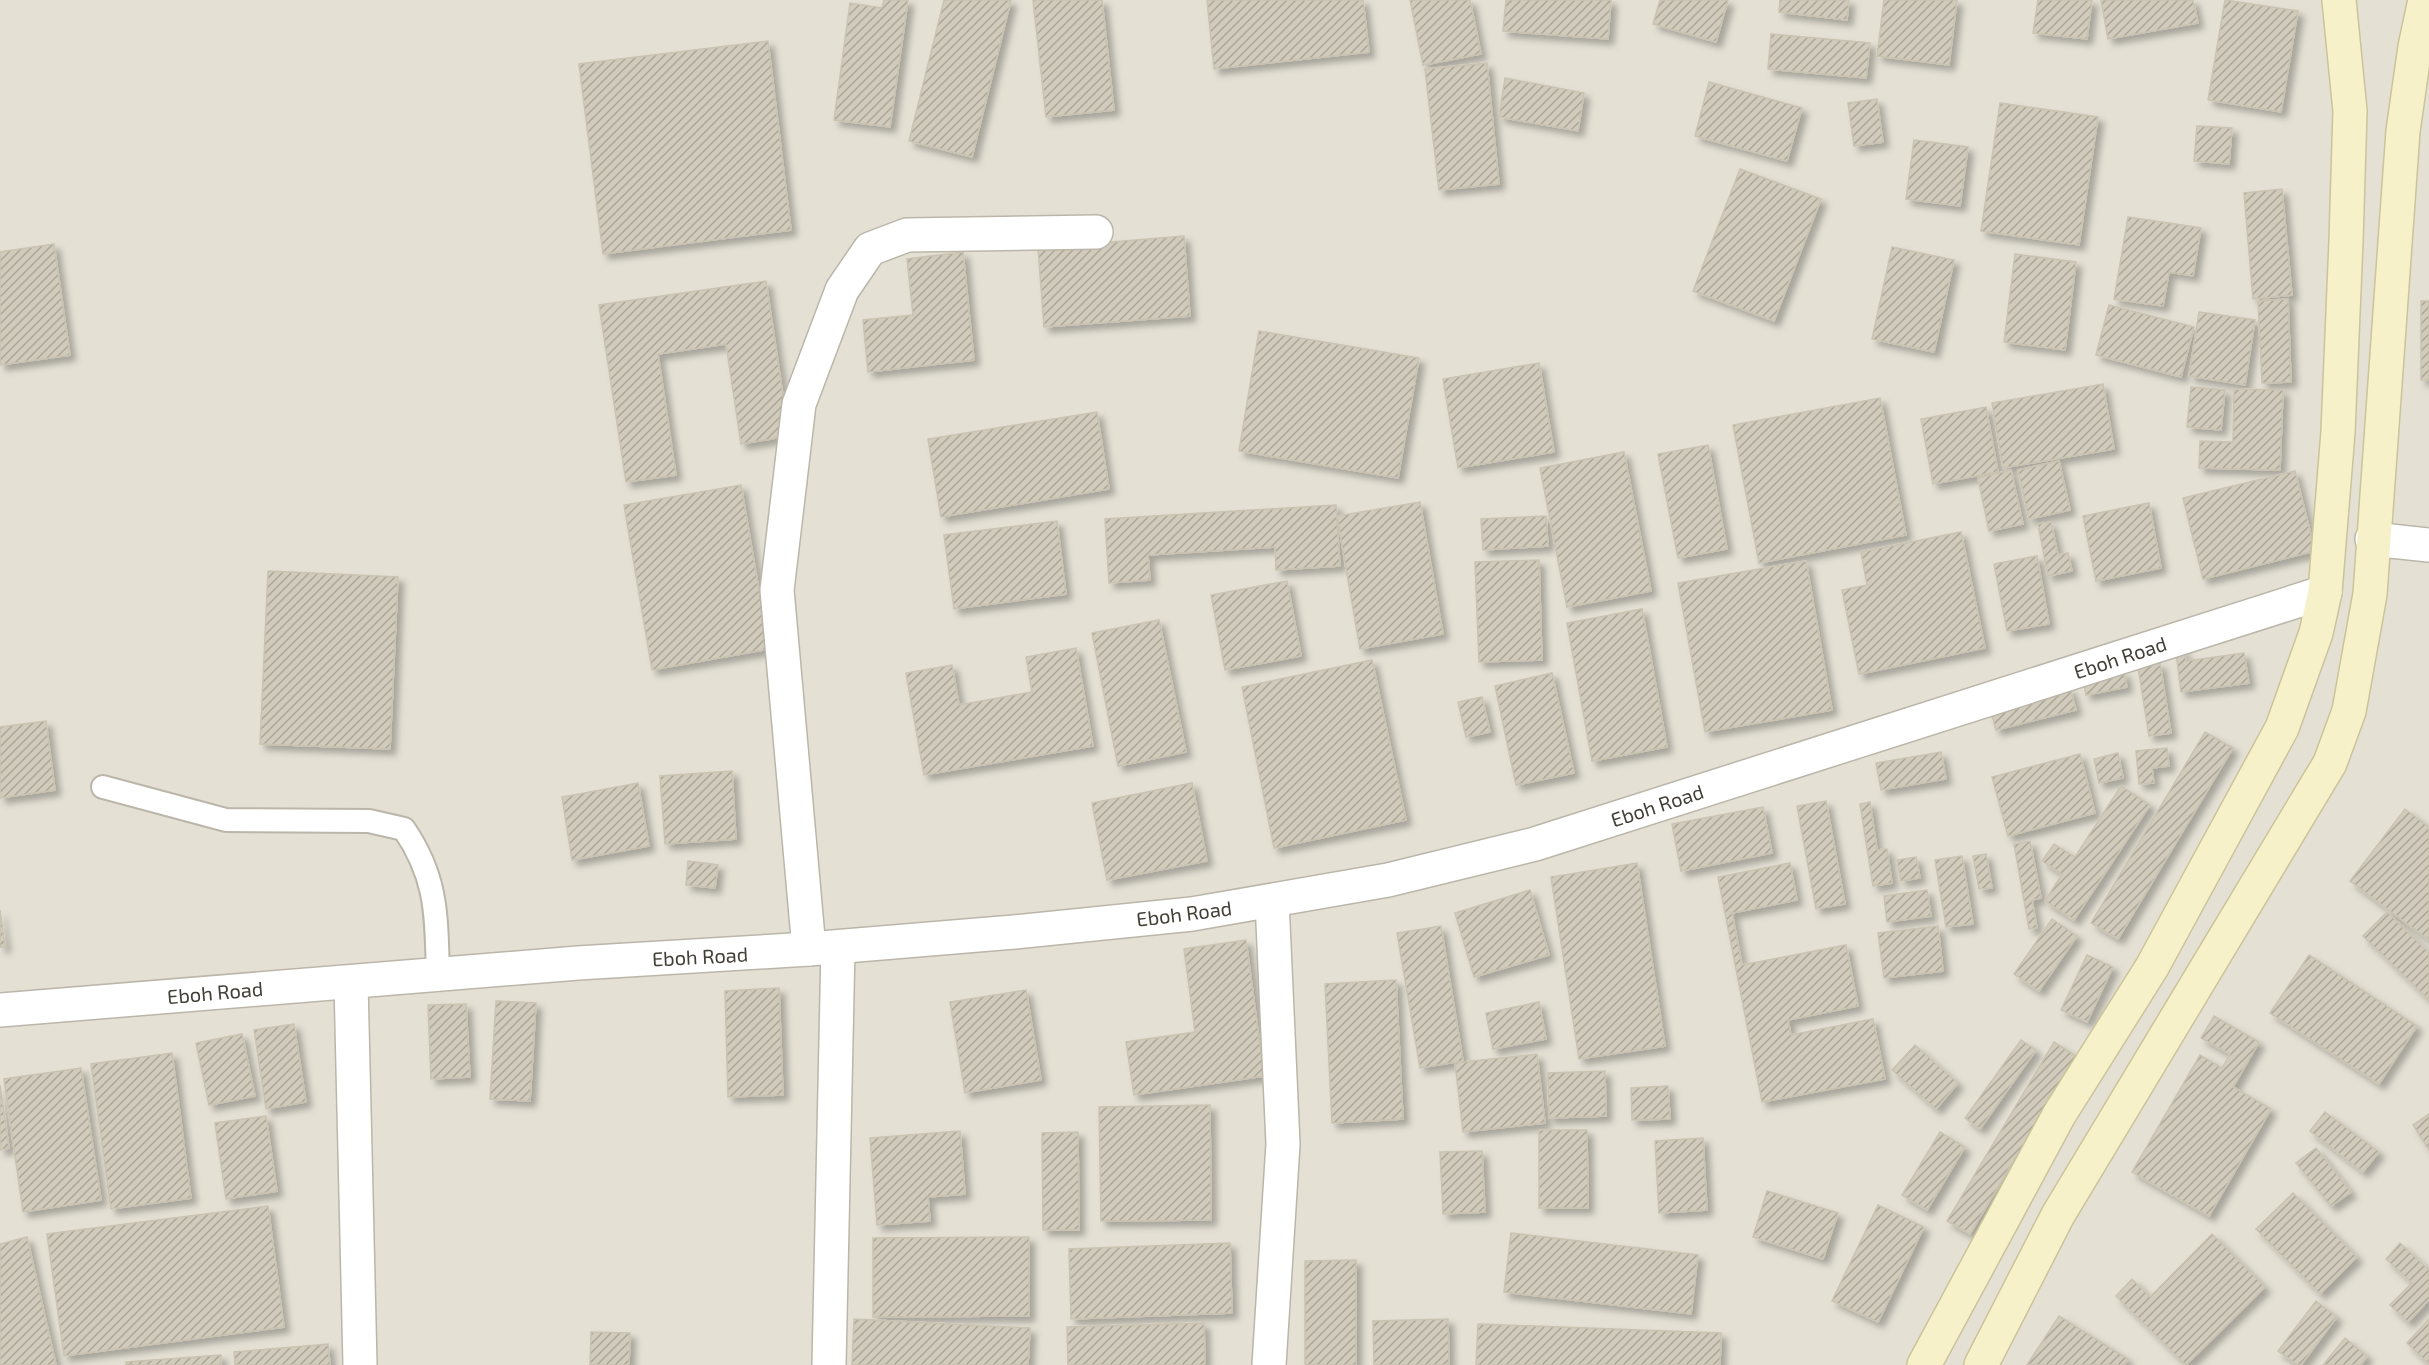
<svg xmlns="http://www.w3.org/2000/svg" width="2429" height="1365" font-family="'Exo 2',sans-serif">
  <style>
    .residential { fill: #e4e0d4 }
    .building { fill: url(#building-hatch); stroke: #cac3b1; stroke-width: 1.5; filter: url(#shadow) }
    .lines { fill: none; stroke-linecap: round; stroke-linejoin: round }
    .lane-casing { stroke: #bbb6a9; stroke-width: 26 }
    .street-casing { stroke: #bbb6a9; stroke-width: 36 }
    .secondary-casing { stroke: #cbc39a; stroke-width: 36 }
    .lane { stroke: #fff; stroke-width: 22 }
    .street { stroke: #fff; stroke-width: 33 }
    .secondary { stroke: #f7f1c9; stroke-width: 33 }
    .labels { text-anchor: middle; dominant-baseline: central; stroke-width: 5; stroke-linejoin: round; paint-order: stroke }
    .street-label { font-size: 20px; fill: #423f36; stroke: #fff }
  </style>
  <defs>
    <pattern id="building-hatch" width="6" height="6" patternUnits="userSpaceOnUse" patternTransform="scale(1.5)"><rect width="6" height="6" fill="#d1cbbc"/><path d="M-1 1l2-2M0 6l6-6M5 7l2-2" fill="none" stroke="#aba69a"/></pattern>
    <filter id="shadow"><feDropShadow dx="5.5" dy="5.5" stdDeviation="3" flood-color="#0004"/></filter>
  </defs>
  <rect width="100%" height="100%" fill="#f0eee6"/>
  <rect class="residential" x="0" y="0" width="2429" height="1365"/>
  <g class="building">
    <polygon points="884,0 908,0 890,127 834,120 850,3 882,8"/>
    <polygon points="944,0 1011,0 972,157 909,141"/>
    <polygon points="1033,0 1102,0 1114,110 1046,117"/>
    <polygon points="1207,0 1363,0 1369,52 1214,69"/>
    <polygon points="1410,0 1470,0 1481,54 1423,65"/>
    <polygon points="1506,0 1611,0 1608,39 1503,31"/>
    <polygon points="1660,0 1728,0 1716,42 1653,24"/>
    <polygon points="1780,0 1849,0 1847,20 1779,12"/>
    <polygon points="1884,0 1957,0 1949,65 1877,56"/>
    <polygon points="2038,0 2092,0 2087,39 2033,33"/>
    <polygon points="2101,0 2193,0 2198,23 2108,39"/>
    <polygon points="2225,0 2298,11 2281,112 2208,100"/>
    <polygon points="1771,34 1870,43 1866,78 1768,69"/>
    <polygon points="768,41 791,230 603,254 579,64"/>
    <polygon points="1487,63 1499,184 1439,190 1425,69"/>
    <polygon points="1505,78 1584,93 1578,131 1499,117"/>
    <polygon points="1709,82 1802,108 1787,161 1695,136"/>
    <polygon points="1877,99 1883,142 1854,146 1848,103"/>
    <polygon points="2000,103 2098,117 2079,245 1981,231"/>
    <polygon points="2197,126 2232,128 2229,164 2194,161"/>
    <polygon points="1914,140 1968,147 1960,206 1906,199"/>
    <polygon points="1740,169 1821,199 1774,321 1693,291"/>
    <polygon points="2282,189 2292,295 2253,299 2244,193"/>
    <polygon points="2128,217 2201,228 2193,276 2169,272 2163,306 2114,299"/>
    <polygon points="1184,236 1190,316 1044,327 1038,248"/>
    <polygon points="54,244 70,355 0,365 0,252"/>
    <polygon points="1892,247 1954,260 1934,352 1872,339"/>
    <polygon points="963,252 974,360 868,372 863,320 913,315 907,259"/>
    <polygon points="2015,254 2076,262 2065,350 2004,342"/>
    <polygon points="766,281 789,436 741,444 726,344 658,354 676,475 626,482 599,305"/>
    <polygon points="2288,299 2291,382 2262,383 2258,301"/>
    <rect x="2421" y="301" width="8" height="79"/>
    <polygon points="2109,305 2194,327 2181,377 2096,355"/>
    <polygon points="2199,312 2255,320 2245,385 2189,376"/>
    <polygon points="1259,331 1419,358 1398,478 1239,451"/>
    <polygon points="1539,363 1554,452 1458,468 1443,379"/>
    <polygon points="2103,384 2114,449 2003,468 1992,403"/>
    <polygon points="2191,387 2225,390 2221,430 2187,427"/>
    <polygon points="2234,389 2283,390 2280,470 2199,468 2200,441 2233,442"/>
    <polygon points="1880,398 1906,535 1759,563 1733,425"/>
    <polygon points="1986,407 1998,472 1933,484 1921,419"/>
    <polygon points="1097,412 1109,489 941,517 928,439"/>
    <polygon points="1708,445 1727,549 1678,558 1658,454"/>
    <polygon points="1624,452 1651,591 1567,607 1540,468"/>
    <polygon points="2059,461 2070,510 2029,519 2018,470"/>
    <polygon points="2011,470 2023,524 1989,531 1978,478"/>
    <polygon points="2295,471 2315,551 2203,579 2183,498"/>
    <polygon points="741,485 769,649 652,670 624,505"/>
    <polygon points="1420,502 1443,634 1360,649 1337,516"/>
    <polygon points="2149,503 2161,568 2096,581 2083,516"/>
    <polygon points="1336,505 1340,566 1276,570 1275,547 1148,555 1150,580 1109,583 1105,519"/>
    <polygon points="1546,516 1548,546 1483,550 1481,519"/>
    <polygon points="1057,521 1066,594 954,609 944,535"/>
    <polygon points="2051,522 2058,555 2068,553 2072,571 2048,576 2038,524"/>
    <polygon points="1961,532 1985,648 1859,674 1842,590 1867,585 1861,552"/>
    <polygon points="2037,556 2049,624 2007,631 1994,564"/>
    <polygon points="1539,560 1542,660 1479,662 1475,562"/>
    <polygon points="1806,561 1832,710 1705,732 1678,583"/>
    <polygon points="268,571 398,577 390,749 260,744"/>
    <polygon points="1287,581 1301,656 1225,670 1211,595"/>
    <polygon points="1642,609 1667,747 1592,761 1567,623"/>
    <polygon points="1159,620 1186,752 1118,766 1092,633"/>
    <polygon points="1076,648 1093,746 924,775 906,673 952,665 959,705 1032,692 1026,657"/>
    <polygon points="2184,650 2186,661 2244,653 2249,683 2181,692 2176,652"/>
    <polygon points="1372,660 1406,820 1274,848 1242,687"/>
    <polygon points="2160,663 2171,733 2149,736 2138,667"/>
    <polygon points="2124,672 2127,687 2086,695 2083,680"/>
    <polygon points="1552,673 1574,773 1516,785 1495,686"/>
    <polygon points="2070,688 2076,710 1996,730 1990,708"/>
    <polygon points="1482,697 1490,732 1466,737 1458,702"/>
    <polygon points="46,721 55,790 0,798 0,727"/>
    <polygon points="2205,732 2233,748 2118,939 2091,923"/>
    <polygon points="2167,748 2169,766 2152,768 2154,783 2139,784 2136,751"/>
    <polygon points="1941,752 1946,779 1881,790 1876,763"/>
    <polygon points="2118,753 2123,778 2099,783 2094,759"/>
    <polygon points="2080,754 2095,813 2008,836 1992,777"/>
    <polygon points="732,771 736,839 665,844 660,776"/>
    <polygon points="638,783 649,846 572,860 562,797"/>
    <polygon points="1192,783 1207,861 1107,880 1092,803"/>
    <polygon points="2121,786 2150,805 2074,920 2045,901 2062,874 2042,861 2054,844 2075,857"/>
    <polygon points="1826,801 1845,904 1816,909 1797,806"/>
    <polygon points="1870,802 1877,850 1887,849 1892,883 1873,886 1860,804"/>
    <polygon points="1763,807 1772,853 1681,871 1672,824"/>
    <polygon points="2405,809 2429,827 2429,940 2350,881"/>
    <polygon points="2030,841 2041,898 2032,900 2037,928 2029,929 2014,844"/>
    <polygon points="1986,854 1992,888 1979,889 1973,856"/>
    <polygon points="1962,856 1973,924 1946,927 1935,860"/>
    <polygon points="1916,857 1920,878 1901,881 1897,860"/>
    <polygon points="688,861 718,865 715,888 686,885"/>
    <polygon points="1637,863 1665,1046 1579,1059 1551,877"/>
    <polygon points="1790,863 1797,900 1732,913 1742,965 1846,945 1858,1006 1788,1020 1791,1035 1873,1019 1885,1079 1762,1102 1718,877"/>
    <polygon points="1530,890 1549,955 1474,977 1455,913"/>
    <polygon points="1927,890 1931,916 1887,922 1884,896"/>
    <polygon points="0,910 5,947 0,947"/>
    <polygon points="2387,912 2429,953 2429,1000 2363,936"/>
    <polygon points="2052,919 2077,936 2039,991 2014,974"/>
    <polygon points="1441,926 1463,1061 1420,1068 1397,933"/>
    <polygon points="1938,926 1943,971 1884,978 1878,933"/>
    <polygon points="1246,940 1264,1076 1134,1095 1126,1042 1195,1032 1184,949"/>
    <polygon points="2087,955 2113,967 2087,1022 2061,1010"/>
    <polygon points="2309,955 2417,1026 2379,1084 2270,1013"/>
    <polygon points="1396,980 1403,1119 1332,1123 1325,984"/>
    <polygon points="779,988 783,1095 728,1097 725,991"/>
    <polygon points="1026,990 1041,1080 965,1093 950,1002"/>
    <polygon points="496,1001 536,1003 530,1101 490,1099"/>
    <polygon points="1539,1002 1546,1039 1493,1049 1486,1013"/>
    <polygon points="466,1004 470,1077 431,1079 428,1005"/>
    <polygon points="2214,1016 2259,1042 2233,1087 2271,1109 2209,1216 2132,1172 2200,1055 2222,1068 2230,1054 2201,1038"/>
    <polygon points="294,1024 306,1102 266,1109 254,1030"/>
    <polygon points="242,1034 255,1096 209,1105 196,1043"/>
    <polygon points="2021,1040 2036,1050 1980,1129 1965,1118"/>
    <polygon points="2054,1042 2076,1056 1970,1234 1947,1221"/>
    <polygon points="1915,1045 1958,1083 1936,1109 1892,1070"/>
    <polygon points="172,1053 191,1198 111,1209 91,1064"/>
    <polygon points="1537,1054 1545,1123 1463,1132 1455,1063"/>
    <polygon points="81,1068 101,1200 23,1212 4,1079"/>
    <polygon points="1605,1071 1606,1116 1549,1118 1548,1073"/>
    <polygon points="0,1085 9,1148 0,1150"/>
    <polygon points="1668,1086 1670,1119 1632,1120 1631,1088"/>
    <polygon points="1210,1105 1211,1220 1101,1221 1099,1107"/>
    <polygon points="2325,1112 2379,1152 2363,1172 2310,1131"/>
    <polygon points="2429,1114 2429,1150 2413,1125"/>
    <polygon points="266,1116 277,1191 226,1199 215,1123"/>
    <polygon points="1539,1130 1587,1130 1588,1208 1539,1208"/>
    <polygon points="960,1131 965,1194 928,1197 930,1221 877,1225 870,1138"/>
    <polygon points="1078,1132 1079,1230 1043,1230 1042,1133"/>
    <polygon points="1940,1132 1965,1147 1927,1210 1902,1195"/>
    <polygon points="1703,1138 1707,1210 1659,1213 1655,1141"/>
    <polygon points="2316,1148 2351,1192 2331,1206 2296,1163"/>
    <polygon points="1482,1151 1485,1212 1443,1214 1440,1152"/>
    <polygon points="1767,1191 1838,1213 1823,1259 1753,1237"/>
    <polygon points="2293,1193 2357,1257 2320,1294 2256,1229"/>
    <polygon points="1878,1205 1924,1227 1878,1322 1832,1301"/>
    <polygon points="268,1206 284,1327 64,1356 47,1234"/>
    <polygon points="1511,1233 1698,1255 1691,1314 1504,1292"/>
    <polygon points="2212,1234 2265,1287 2186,1365 2116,1296 2132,1279 2150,1297"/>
    <polygon points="27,1237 56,1365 0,1365 0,1244"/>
    <polygon points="1029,1237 1029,1316 873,1317 873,1238"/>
    <polygon points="1230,1243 1232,1313 1071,1319 1069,1249"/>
    <polygon points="2400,1243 2429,1270 2429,1300 2408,1322 2390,1305 2412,1283 2386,1259"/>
    <polygon points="1356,1260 1356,1365 1305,1365 1305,1261"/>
    <polygon points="2316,1301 2337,1317 2301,1365 2298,1365 2278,1351"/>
    <polygon points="2059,1316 2128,1359 2124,1365 2027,1365"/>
    <polygon points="854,1319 1030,1328 1028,1365 852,1365"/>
    <polygon points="1448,1319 1449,1365 1374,1365 1373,1321"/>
    <polygon points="2429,1319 2429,1364 2407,1343"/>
    <polygon points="1204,1323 1205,1365 1068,1365 1067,1327"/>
    <polygon points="1478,1324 1721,1333 1720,1365 1476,1365"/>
    <polygon points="591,1332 630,1333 629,1365 590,1365"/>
    <polygon points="2345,1338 2367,1356 2361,1365 2323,1365"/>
    <polygon points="328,1344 330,1365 235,1365 234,1352"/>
    <polygon points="221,1355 221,1365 126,1365 126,1362"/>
  </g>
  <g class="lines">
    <g class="lane-casing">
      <path id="lane" d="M103,787L226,820L369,821L404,829C438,879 436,916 438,974"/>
    </g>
    <g class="street-casing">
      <g id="street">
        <polyline points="2372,539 2429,545"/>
        <polyline points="809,949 777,590 799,404 842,290 870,249 907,235 1096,232"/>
        <polyline points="351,982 360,1365"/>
        <polyline points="0,1010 578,963 809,949 1014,932 1192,914 1388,880 1535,844 2325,592"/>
        <polyline points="829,1365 838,947"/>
        <polyline points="1269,1365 1283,1144 1272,901"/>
      </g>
    </g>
    <g class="secondary-casing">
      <g id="secondary">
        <polyline points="1924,1365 2059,1115 2152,967 2282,728 2316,633 2325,592 2338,432 2346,241 2350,111 2339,0"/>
        <polyline points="1981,1365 2058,1215 2330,763 2349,711 2370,594 2403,131 2415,47 2425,0"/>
      </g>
    </g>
    <use href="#lane" class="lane"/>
    <use href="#street" class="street"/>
    <use href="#secondary" class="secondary"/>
  </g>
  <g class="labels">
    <g class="street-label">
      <text transform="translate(2120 657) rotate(-18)">Eboh Road</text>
      <text transform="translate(1657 805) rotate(-18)">Eboh Road</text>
      <text transform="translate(1184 913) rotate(-7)">Eboh Road</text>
      <text transform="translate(700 956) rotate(-3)">Eboh Road</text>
      <text transform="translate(215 992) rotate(-5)">Eboh Road</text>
    </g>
  </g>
</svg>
